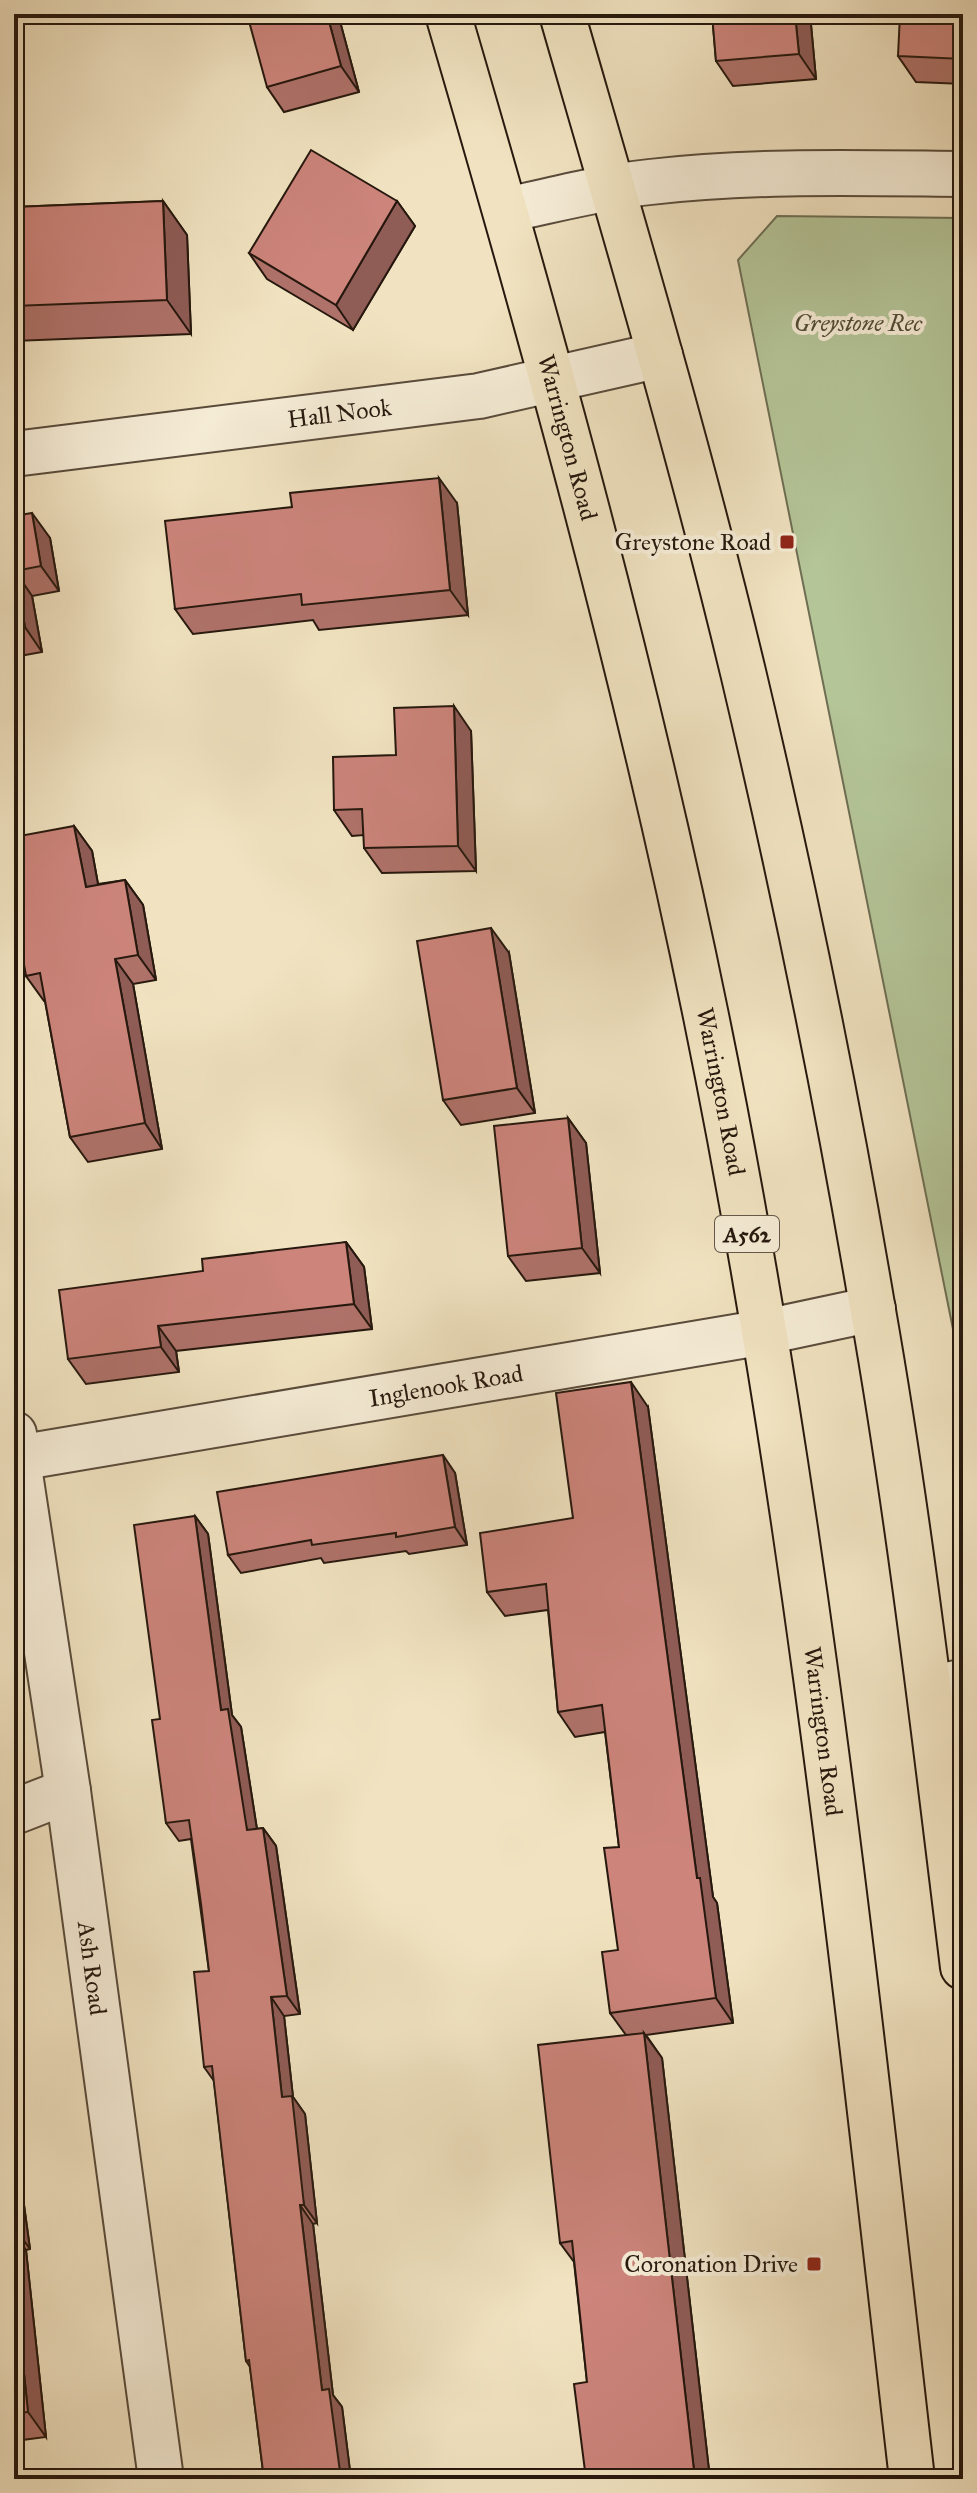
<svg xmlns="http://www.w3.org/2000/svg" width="977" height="2493" font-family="'IM FELL Great Primer',serif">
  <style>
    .green { fill: #b4c598; stroke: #6d6e53; stroke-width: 2 }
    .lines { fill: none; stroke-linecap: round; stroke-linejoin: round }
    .minor-casing { stroke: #594b3b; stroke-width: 48 }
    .major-casing { stroke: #26180e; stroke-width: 48 }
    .minor { stroke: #f6edd7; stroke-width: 44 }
    .major { stroke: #f1e3c1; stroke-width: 44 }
    .wall { fill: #af726a; stroke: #26180e; stroke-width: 2 }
    .shaded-wall { fill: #8f5c56; stroke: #26180e; stroke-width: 2 }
    .building { fill: #cc847b; stroke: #26180e; stroke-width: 2 }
    .poi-dot { fill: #8f2418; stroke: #f6edd7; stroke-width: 3 }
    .labels { text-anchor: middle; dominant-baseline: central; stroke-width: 8; stroke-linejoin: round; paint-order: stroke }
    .shield { fill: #f6edd7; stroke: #64584a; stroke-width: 2 }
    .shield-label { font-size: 22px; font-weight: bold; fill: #26180e }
    .park-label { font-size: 24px; font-style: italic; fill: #514c37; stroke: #f6edd7 }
    .street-label { font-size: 24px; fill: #26180e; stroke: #f6edd7 }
    .poi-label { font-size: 24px; fill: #26180e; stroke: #f6edd7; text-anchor: end }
  </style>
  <rect width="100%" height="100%" fill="#f1e3c1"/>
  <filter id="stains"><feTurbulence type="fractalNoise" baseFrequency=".0025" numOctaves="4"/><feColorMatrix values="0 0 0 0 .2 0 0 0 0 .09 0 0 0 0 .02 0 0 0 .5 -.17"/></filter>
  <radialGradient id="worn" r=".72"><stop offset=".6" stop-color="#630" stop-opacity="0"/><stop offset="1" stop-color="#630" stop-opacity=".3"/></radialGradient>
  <polygon class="green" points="777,216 963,218 963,1364 960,1364 738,260"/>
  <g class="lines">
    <g class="minor-casing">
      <g id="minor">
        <path d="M506,210C554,200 602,187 650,182C755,170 858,173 963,174"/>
        <path id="s1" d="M14,454L479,396L660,355"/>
        <path id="s2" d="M14,1434L68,1791L161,2479"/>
        <path id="s3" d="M18,1458L765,1332L873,1309"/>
        <polyline points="929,1688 963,1682"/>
        <polyline points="14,1812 68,1791"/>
      </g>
    </g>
    <g class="major-casing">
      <g id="major">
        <path id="s4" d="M448,14C545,345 637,678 706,1016C805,1499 856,1990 912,2479"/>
        <path d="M562,14C625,232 690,451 743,672C793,883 837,1097 873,1311C911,1528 936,1748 963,1967"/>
      </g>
    </g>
    <use href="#minor" class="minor"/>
    <use href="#major" class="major"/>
  </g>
  <g class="wall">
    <polygon points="338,14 359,92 284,112 267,87"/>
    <polygon points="712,14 810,14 816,79 733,86 716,61"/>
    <polygon points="963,14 963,84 916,82 898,56"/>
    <polygon points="163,201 187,235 191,334 14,341 14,207"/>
    <polygon points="397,201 415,226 353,330 267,279 249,253"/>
    <polygon points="457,503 468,615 319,630 313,620 193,634 175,609"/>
    <polygon points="14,516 50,538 59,591 32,596 42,652 14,657"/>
    <polygon points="471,731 476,871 382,873 364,848 364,835 352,836 334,810 396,755"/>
    <polygon points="74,826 92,851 98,884 125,880 143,905 156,980 133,984 162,1149 88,1162 70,1137 45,1001 44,1001 26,976"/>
    <polygon points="509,953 535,1113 461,1125 443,1100"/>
    <polygon points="568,1118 586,1143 600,1273 526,1281 508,1256"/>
    <polygon points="346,1242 364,1267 372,1329 176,1351 179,1372 86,1384 68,1359 203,1271"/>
    <polygon points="648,1407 713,1897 717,1903 733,2023 646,2035 662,2058 710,2479 586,2479 587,2382 574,2262 560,2243 626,2035 610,2013 618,1950 619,1847 605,1732 575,1737 558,1712 548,1610 505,1616 487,1592 573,1518"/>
    <polygon points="455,1473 467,1545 409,1554 406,1551 324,1563 321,1558 241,1573 228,1555"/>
    <polygon points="195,1516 208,1534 232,1715 241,1727 257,1829 263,1828 276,1846 300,2014 284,2016 293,2097 305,2114 317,2223 313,2224 333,2395 342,2407 351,2479 264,2479 250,2367 246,2361 214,2081 204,2067 209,1971 191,1839 179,1841 166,1823 160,1719"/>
    <polygon points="14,2132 30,2249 26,2250 46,2437 14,2441"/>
  </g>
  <g class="shaded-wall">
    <polygon points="327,14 338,14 359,92 341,66"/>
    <polygon points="795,14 810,14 816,79 799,54"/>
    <polygon points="163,201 187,235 191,334 167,300"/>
    <polygon points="397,201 415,226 353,330 336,305"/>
    <polygon points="439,478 457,503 468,615 450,590"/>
    <polygon points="32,513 50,538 59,591 41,566"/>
    <polygon points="15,571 32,596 42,652 25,627"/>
    <polygon points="454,706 471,731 476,871 458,846"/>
    <polygon points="74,826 92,851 103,912 86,887"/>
    <polygon points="125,880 143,905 156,980 138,955"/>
    <polygon points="491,928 509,953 535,1113 517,1088"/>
    <polygon points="115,959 133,984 162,1149 145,1123"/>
    <polygon points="568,1118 586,1143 600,1273 582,1248"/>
    <polygon points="346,1242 364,1267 372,1329 354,1304"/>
    <polygon points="158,1326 176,1351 179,1372 161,1347"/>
    <polygon points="631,1382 648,1407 713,1897 717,1903 733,2023 716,1998 697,1878"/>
    <polygon points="443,1455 455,1473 467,1545 455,1527"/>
    <polygon points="195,1516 208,1534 232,1715 241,1727 260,1849 247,1830 221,1710"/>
    <polygon points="263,1828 276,1846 300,2014 287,1996"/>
    <polygon points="271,1997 284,2016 293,2097 305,2114 317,2223 304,2205 282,2097"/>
    <polygon points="644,2033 662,2058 710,2479 695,2479"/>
    <polygon points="14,2132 30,2249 14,2227"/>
    <polygon points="300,2205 313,2224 333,2395 342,2407 351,2479 341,2479 322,2390"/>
    <polygon points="14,2232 26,2250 46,2437 28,2412 14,2277"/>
  </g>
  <g class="building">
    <polygon points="247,14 327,14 341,66 267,87"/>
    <polygon points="712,14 795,14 799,54 716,61"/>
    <polygon points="900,14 963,14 963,59 898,56"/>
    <polygon points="311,150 397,201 336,305 249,253"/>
    <polygon points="163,201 167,300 14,306 14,207"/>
    <polygon points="439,478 450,590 302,605 301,594 175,609 165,521 292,507 290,493"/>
    <polygon points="32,513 41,566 15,571 25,627 14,628 14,516"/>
    <polygon points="454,706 458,846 364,848 362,809 334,810 333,757 396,755 394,708"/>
    <polygon points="74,826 86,887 125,880 138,955 115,959 145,1123 70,1137 40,973 26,976 14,907 14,837"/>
    <polygon points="491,928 517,1088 443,1100 417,941"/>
    <polygon points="568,1118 582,1248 508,1256 494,1126"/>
    <polygon points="346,1242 354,1304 158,1326 161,1347 68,1359 59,1290 203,1271 202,1259"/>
    <polygon points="631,1382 697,1878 700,1878 716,1998 610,2013 602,1952 618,1950 604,1848 619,1847 602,1705 558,1712 546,1584 487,1592 480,1533 573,1518 556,1393"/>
    <polygon points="443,1455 455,1527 396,1537 396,1533 312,1545 311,1540 228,1555 217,1492"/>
    <polygon points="195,1516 221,1710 228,1709 247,1830 263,1828 287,1996 271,1997 282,2097 292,2096 304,2205 300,2205 322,2390 329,2389 341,2479 264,2479 249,2360 246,2361 212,2066 204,2067 194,1972 209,1971 201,1904 189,1820 166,1823 152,1720 160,1719 134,1525"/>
    <polygon points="644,2033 695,2479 586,2479 574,2384 587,2382 578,2296 572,2241 560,2243 538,2045"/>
    <polygon points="14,2277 28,2412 14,2413"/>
  </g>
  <g class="poi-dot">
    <rect x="779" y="534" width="16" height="16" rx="4"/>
    <rect x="806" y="2256" width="16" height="16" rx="4"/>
  </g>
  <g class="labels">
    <rect class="shield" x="715" y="1216" width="64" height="36" rx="6"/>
    <g class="shield-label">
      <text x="747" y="1234">A562</text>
    </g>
    <g class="park-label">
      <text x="858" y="323">Greystone Rec</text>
    </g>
    <g class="street-label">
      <text stroke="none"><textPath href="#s1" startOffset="328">Hall Nook</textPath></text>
      <text stroke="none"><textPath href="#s4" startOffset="440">Warrington Road</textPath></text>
      <text stroke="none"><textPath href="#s4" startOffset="1112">Warrington Road</textPath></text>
      <text stroke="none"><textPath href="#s3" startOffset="434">Inglenook Road</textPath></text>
      <text stroke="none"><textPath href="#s4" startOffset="1760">Warrington Road</textPath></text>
      <text stroke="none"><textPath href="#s2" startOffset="540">Ash Road</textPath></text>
    </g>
    <g class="poi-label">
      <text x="771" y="542">Greystone Road</text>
      <text x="798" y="2264">Coronation Drive</text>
    </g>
  </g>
  <rect width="977" height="2493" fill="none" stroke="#f1e3c1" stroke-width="48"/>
  <rect x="16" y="16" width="945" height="2461" fill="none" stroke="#26180e" stroke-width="4"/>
  <rect x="24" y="24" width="929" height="2445" fill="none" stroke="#26180e" stroke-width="2"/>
  <rect width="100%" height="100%" filter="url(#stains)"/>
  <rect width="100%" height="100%" fill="url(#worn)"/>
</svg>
